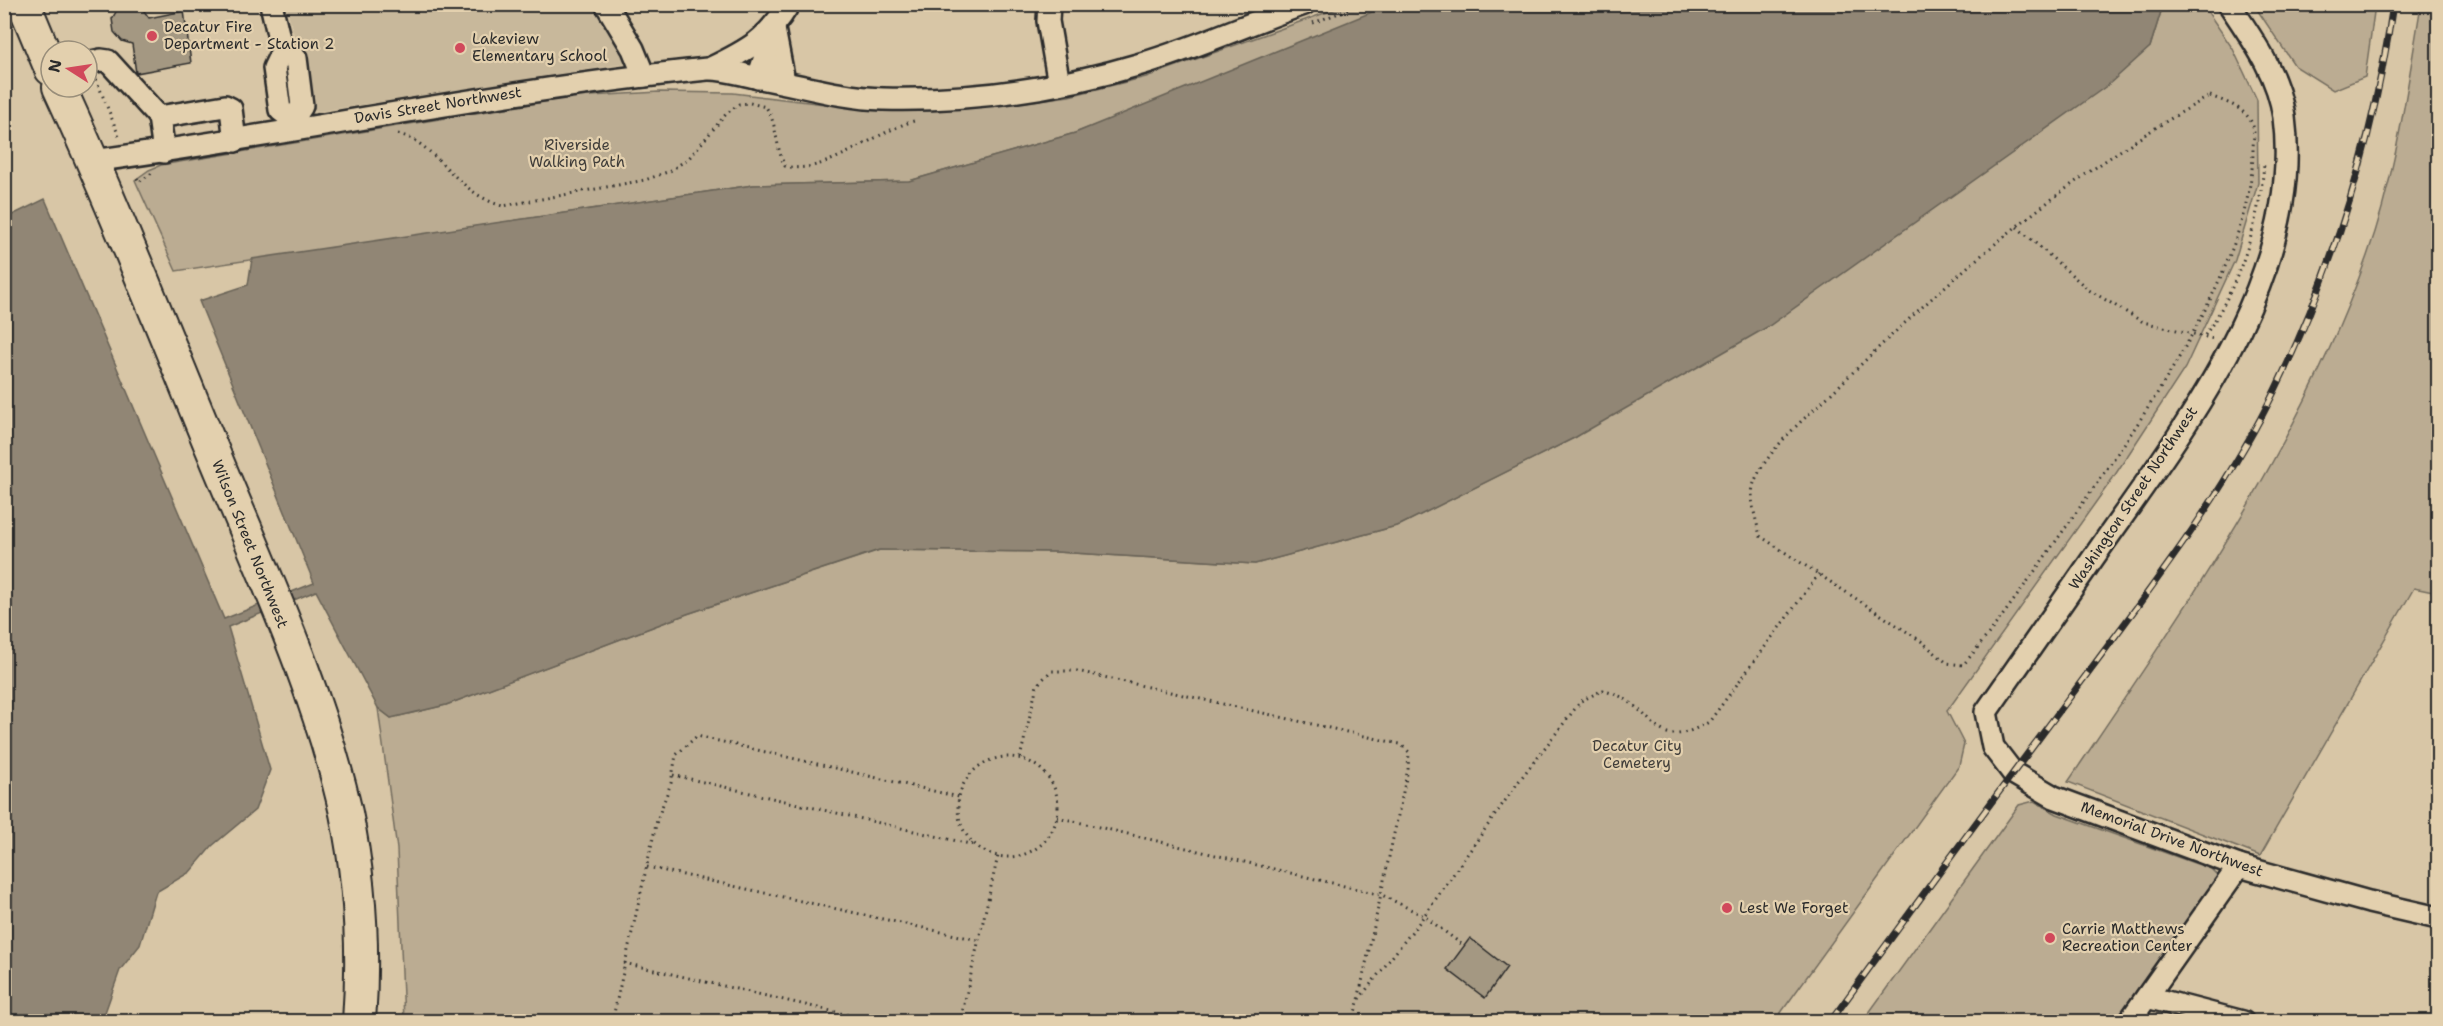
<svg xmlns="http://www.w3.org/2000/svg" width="2443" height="1026" font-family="'Shantell Sans',sans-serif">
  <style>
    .built { fill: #c8b89b }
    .green { fill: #bbac92; stroke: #736c5e; stroke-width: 1.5 }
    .water { fill: #918674; stroke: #686257; stroke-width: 1.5 }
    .building { fill: #a49882; stroke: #2b2b2b; stroke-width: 1.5 }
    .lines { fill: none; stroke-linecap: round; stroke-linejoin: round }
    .minor-casing { stroke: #2b2b2b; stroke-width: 26 }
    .highway-casing { stroke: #2b2b2b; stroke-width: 36 }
    .path { stroke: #2b2b2b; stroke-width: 3; stroke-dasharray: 1.5 4.5; stroke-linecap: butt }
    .minor { stroke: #e3d0ae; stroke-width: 21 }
    .highway { stroke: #e3d0ae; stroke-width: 32 }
    .rail-casing { stroke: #2b2b2b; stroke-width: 7 }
    .rail { stroke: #e3d0ae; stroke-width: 4.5; stroke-dasharray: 14; stroke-linecap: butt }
    .poi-dot { fill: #d1495b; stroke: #e3d0ae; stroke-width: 2 }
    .labels { text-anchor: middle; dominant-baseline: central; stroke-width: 4.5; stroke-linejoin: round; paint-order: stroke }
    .poi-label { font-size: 15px; fill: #2b2b2b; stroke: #e3d0ae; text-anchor: start }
    .street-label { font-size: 15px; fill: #2b2b2b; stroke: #e3d0ae }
    .park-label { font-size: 15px; fill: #413e3a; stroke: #e3d0ae }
  </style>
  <rect width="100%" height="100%" fill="#d8c6a6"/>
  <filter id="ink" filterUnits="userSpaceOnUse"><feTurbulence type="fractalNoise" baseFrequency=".0167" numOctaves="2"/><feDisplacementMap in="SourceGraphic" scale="12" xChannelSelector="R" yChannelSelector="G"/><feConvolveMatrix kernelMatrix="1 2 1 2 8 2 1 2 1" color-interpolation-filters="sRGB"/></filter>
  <g filter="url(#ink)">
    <polygon class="built" points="286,5 597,5 630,63 315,112"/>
    <g class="green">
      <polygon points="1347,5 1409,5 1075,133 909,181 753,185 176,271 135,180 149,170 161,165 573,97 659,92 733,93 850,107 939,108 1024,102 1069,96 1146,77"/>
      <polygon points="2163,5 2203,5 2233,49 2257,100 2258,183 2235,260 2185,368 2113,478 1947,711 1964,744 1959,766 1775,1021 404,1021 397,849 378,708 391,718 446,705 687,614 880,550 1056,552 1255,564 1400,525 1576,437 2150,47"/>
      <polygon points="2254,5 2282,5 2284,7 2319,10 2323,5 2375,5 2365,77 2333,90 2295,66"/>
      <path d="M2421,5H2438V593L2414,588L2260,856L2068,782C2180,616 2299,447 2367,256C2396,175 2407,89 2421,5Z"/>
      <polygon points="2034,801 2057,814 2211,869 2218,876 2115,1021 1863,1021 2019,805"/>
    </g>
    <polygon class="water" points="1389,5 2163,5 2150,47 2108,85 1769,326 1576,437 1400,525 1255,564 1056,552 879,550 687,614 446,705 391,718 378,708 316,591 228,627 270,770 255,810 212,846 190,872 156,892 140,945 120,970 102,1021 5,1022 4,219 45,199 224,619 314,583 199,301 248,285 252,259 753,185 909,181 1075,133"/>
    <g class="building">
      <polygon points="130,4 142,8 149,18 184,11 191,63 136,73 132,44 122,41 114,32 112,19 117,10"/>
      <polygon points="1470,938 1507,967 1485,998 1447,969"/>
    </g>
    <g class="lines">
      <g class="minor-casing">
        <g id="minor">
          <polyline points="271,4 282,51 274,68 280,110 293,120 296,129"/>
          <polyline points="606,4 633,49 644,76"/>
          <polyline points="1049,4 1048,21 1059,84"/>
          <path d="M2229,4C2253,40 2278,74 2284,117C2304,271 2189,422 2105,541C2065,598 2026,655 1986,712L1993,747L2013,773L2054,797L2239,866L2369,902L2438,918"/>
          <polyline points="774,29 784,81"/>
          <polyline points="282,51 296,58 302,106 293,120"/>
          <polyline points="87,63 101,60 108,61 159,117"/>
          <path d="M711,68C748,50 767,40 789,4"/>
          <polyline points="758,78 774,29"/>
          <polyline points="164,152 159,117 225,106 231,109 235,141"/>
          <path d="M93,161C298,133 501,90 707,69C722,68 740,74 755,77C798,84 840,98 883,99C969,101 1058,89 1141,64C1196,48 1249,23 1304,4"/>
          <polyline points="2147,997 2243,1022"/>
          <polyline points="2129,1022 2239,866"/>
        </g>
      </g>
      <g class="highway-casing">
        <g id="highway">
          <polyline points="24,4 51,69"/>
          <path d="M59,87C114,206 162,328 212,449C261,568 318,687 346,813C360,880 364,953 359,1022"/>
        </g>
      </g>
      <g class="path">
        <polyline points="1313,23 1362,4"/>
        <polyline points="96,79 120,139"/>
        <path d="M2210,96C2226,102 2247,108 2253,126C2255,132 2253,143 2253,149C2253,270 2134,430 2066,527C2033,573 2001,621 1963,665L1947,663L1921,641L1760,536C1756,518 1747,496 1756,478C1773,443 1810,414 1838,387C1950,276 2072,172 2210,96Z"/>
        <path d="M398,134C436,142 456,194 503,206L645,180L670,171L689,158L727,113L739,104L750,103L766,107C778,125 775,147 785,166C826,177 877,129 918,120"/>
        <polyline points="137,178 139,182 152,173"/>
        <polyline points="2017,227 2089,290 2143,322 2214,339"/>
        <path d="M2205,335C2239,287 2260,221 2264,163"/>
        <circle cx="1008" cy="807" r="50"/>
        <polyline points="1020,758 1037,685 1051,671 1077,671 1400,744 1409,752 1408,769 1359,996"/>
        <polyline points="673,775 974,845"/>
        <polyline points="1057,817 1382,895 1424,916 1464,946"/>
        <polyline points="647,867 978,940"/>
        <polyline points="624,963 879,1022"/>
        <polyline points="612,1022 657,820 671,783 676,755 697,736 959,797"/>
        <polyline points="960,1022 998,856"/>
        <path d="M1352,1022L1359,999L1421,920L1519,781L1581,701L1603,690C1610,693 1619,695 1625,699C1662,724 1658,750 1709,722L1819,574"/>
      </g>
      <use href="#minor" class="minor"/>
      <use href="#highway" class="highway"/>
      <g class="rail-casing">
        <path id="rail" d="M1830,1022C1910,912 1991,802 2073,693C2145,595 2223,498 2276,388C2335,266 2374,139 2393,4"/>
      </g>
      <use href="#rail" class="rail"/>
    </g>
  </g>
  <g class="poi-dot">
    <circle cx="152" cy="36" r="6"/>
    <circle cx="460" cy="48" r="6"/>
    <circle cx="1727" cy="908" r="6"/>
    <circle cx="2050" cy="938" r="6"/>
  </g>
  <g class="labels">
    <g class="poi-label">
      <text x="164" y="27">Decatur Fire<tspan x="164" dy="17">Department - Station 2</tspan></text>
      <text x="472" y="39">Lakeview<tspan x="472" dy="17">Elementary School</tspan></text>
      <text x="1739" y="908">Lest We Forget</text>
      <text x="2062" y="929">Carrie Matthews<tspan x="2062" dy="17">Recreation Center</tspan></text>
    </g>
    <g class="street-label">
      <text transform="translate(438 105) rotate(-9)">Davis Street Northwest</text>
      <text transform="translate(2133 498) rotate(-56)">Washington Street Northwest</text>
      <text transform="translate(250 544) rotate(68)">Wilson Street Northwest</text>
      <text transform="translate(2172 839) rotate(20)">Memorial Drive Northwest</text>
    </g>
    <g class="park-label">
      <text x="577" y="145">Riverside<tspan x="577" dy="17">Walking Path</tspan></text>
      <text x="1637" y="746">Decatur City<tspan x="1637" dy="17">Cemetery</tspan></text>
    </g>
  </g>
  <rect width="2443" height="1026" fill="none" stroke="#e3d0ae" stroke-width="24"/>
  <rect x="12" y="12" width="2419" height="1002" fill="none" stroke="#2b2b2b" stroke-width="2" filter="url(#ink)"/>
  <g transform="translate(69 69) rotate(282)"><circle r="28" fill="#e3d0ae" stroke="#998e7a" stroke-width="1.5"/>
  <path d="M0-4.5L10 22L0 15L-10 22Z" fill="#d1495b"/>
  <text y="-9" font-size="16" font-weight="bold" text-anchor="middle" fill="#2b2b2b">N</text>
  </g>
</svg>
